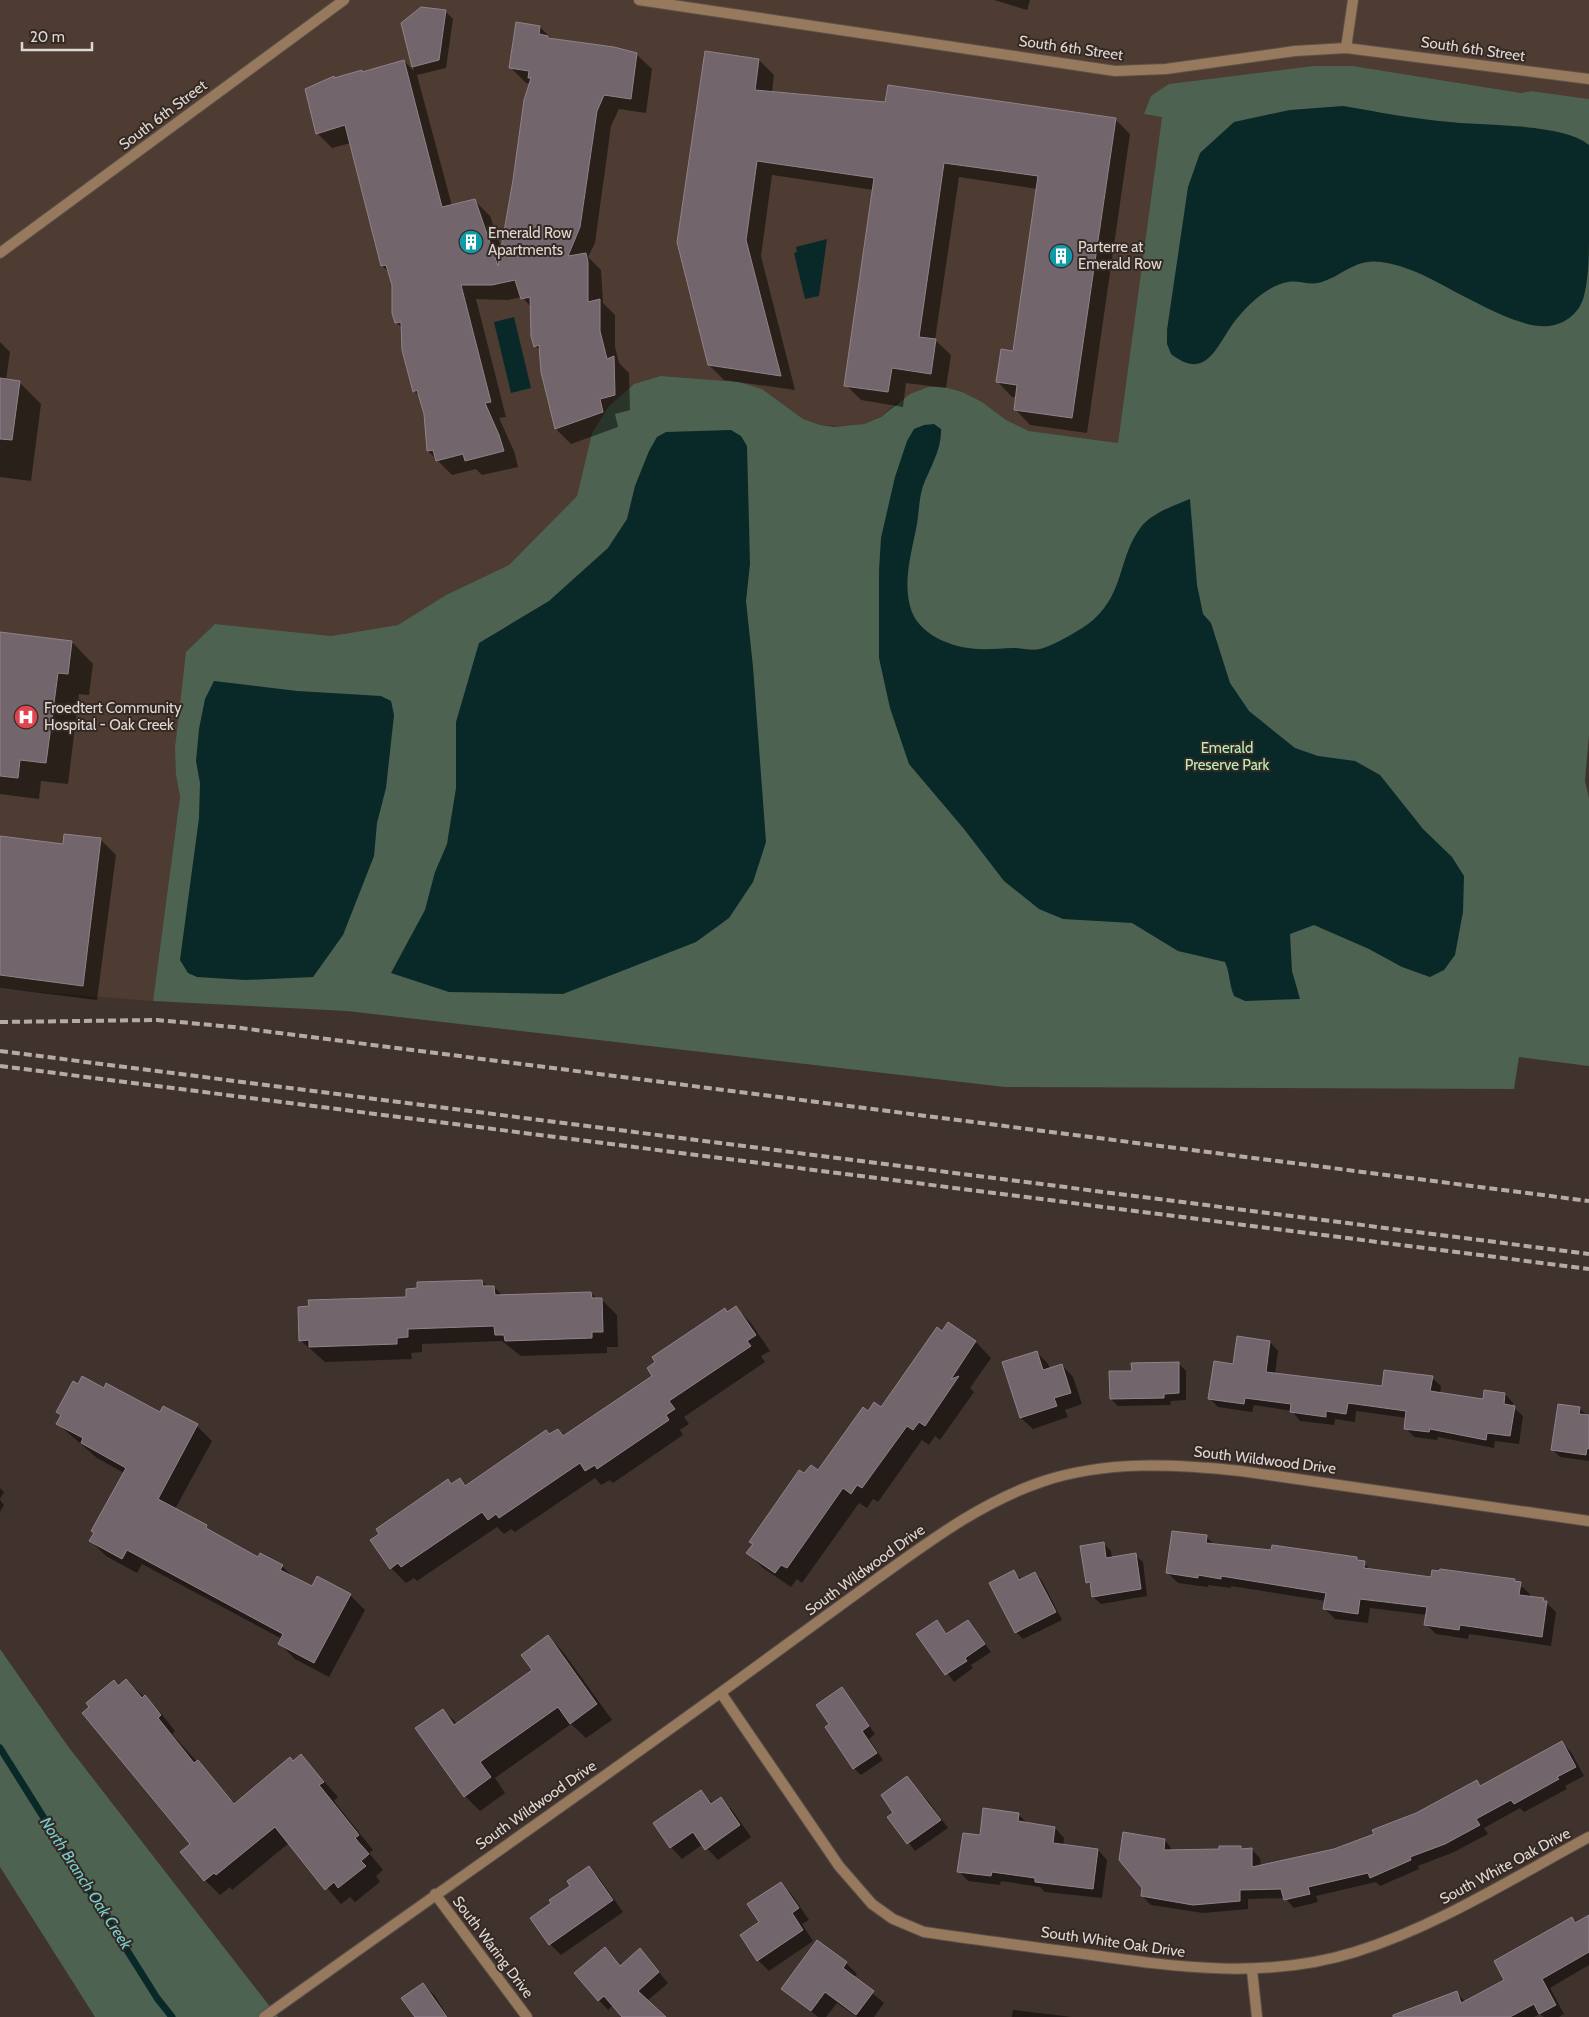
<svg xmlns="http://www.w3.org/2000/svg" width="1589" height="2017" font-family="Cabin,sans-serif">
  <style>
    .built { fill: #4e3c32 }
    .green { fill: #4d6250 }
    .water { fill: #092828 }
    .shadow { fill: #0007 }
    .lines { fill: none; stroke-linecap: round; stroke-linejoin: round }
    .stream { stroke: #092828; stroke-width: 7 }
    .building { fill: #73656c; stroke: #91828a }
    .minor-casing { stroke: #5d514b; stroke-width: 12 }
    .tertiary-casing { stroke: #5d514b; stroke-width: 12 }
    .minor { stroke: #977a5e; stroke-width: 10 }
    .tertiary { stroke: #977a5e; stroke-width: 10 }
    .rail { stroke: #b5aca8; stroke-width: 4; stroke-dasharray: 8 4; stroke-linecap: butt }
    .labels { text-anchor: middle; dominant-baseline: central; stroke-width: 4; stroke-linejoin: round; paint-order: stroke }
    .street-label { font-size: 15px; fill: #e0d8d4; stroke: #352923 }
    .poi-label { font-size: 15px; fill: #e0d8d4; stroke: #352923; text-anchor: start }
    .park-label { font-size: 15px; fill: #b7f0bf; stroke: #352923 }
    .water-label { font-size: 16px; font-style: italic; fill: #74d1d2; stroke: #352923 }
  </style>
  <rect width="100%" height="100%" fill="#40332d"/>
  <polygon class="built" points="0,0 1589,0 1589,99 1531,91 1521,93 1353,66 1313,66 1145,114 1162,117 1118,443 1029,431 1006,420 982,402 897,402 880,417 864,424 849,426 820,425 803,419 762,389 739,382 661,376 592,433 577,496 509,565 446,595 398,625 331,636 215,624 176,775 180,797 153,1001 0,989"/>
  <g class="green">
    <polygon points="1313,66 1353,66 1521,93 1531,91 1589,99 1589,735 1585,781 1589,798 1589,1066 1519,1057 1514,1089 1005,1087 347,1011 153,1001 180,797 176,775 175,748 186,652 215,624 331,636 398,625 446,595 509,565 577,496 592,433 609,406 634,384 661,376 739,382 762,389 803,419 820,425 834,427 864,424 881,417 910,394 928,387 944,387 962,392 982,402 1006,420 1029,431 1118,443 1162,117 1144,114 1151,96 1169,84"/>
    <polygon points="0,1649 67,1745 278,2017 95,2017 0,1867"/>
  </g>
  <g class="water">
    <path d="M1343,106C1378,112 1414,119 1450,122C1483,126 1564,123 1589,145C1589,174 1589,203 1589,232C1589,253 1589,276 1584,296C1580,312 1566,324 1549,326C1527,329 1491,310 1471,300C1443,286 1413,266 1381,262C1354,258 1342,277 1318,283C1308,285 1298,280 1288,282C1266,286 1245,307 1232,325C1216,348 1205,381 1171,354L1167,344V330L1188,187L1200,153L1234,122L1290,110Z"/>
    <polygon points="827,239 819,296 805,299 794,253 797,252 796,247"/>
    <polygon points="514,317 531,388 511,393 494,322"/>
    <path d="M934,424L941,429C942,449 930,468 923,486C919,498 919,512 917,524C912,551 903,579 910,606C917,635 952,648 979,649C990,650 1002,648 1013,648C1021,648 1032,651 1040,649C1053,646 1083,629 1093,620C1125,592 1118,557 1141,527C1152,513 1173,506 1190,499L1197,585L1203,614L1211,623L1230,683L1249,711L1295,748L1318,756L1355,761L1380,775L1423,829L1452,857L1464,876L1463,912L1455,955L1444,970L1430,977L1402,967L1369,949L1314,925L1290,934L1292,971L1300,999L1245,1001L1234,996C1229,984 1230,973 1225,962L1178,951L1132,923L1063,919L1039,909L1004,881L964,829L909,764L890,708L879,658V571L881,538L895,477L907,441L914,429L924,425Z"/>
    <polygon points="731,430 741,436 747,446 750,564 746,601 753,667 766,842 753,882 729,918 696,942 563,994 449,992 391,973 425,910 435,872 447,844 456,788 456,722 479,643 549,601 608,548 627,519 635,486 649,451 657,437 666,432"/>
    <polygon points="214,681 297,691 381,696 391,701 394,715 386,788 377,823 374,856 343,935 313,977 246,980 197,977 188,973 180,960 199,818 200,783 196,761 199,729 205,699"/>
  </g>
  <g class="shadow">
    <polygon points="994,0 1030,0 1027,10"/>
    <polygon points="445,11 453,19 446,68 417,75 452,206 475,201 490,216 502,250 530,84 526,83 511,68 540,27 552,39 636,54 652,69 646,113 619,109 611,126 595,243 588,257 601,270 603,303 615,315 615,347 619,363 629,373 630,410 615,414 618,427 571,444 556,429 542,372 541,351 535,346 531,307 522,297 508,300 476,299 506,417 499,418 514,451 518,467 482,475 476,469 452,475 428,451 425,414 421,398 414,391 402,328 396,322 393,284 390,273 382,266 351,143 332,148 317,133 335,79 404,61 414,71 402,24"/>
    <polygon points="759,60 774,75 772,92 886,103 1115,119 1130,134 1087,433 1030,425 1015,409 1017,397 1012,397 997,381 1014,353 1038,189 959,177 935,340 951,355 946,388 906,383 903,407 861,400 846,385 874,190 772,175 761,256 795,390 724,380 709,365"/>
    <polygon points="0,342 10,352 6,380 19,382 41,404 31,481 0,477"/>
    <polygon points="0,633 72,642 93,664 89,695 79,694 68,784 41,781 39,799 0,794"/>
    <polygon points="0,838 64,846 101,840 116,855 97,1000 0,988"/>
    <polygon points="482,1281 488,1287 494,1287 503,1296 591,1293 597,1299 601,1299 617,1315 618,1347 607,1347 607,1353 521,1356 502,1341 422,1344 422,1352 411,1353 412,1359 325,1362 300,1340 408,1298"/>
    <polygon points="736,1308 751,1323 770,1351 761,1356 765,1362 684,1417 689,1424 680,1430 683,1435 613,1483 610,1480 601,1485 595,1478 515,1532 511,1529 504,1534 497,1527 417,1581 414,1578 406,1583 391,1568 448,1481 452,1485 460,1480 466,1486 558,1430 564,1437 654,1376"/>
    <polygon points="949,1324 976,1342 991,1358 970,1388 974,1392 940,1440 935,1436 929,1445 922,1440 878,1502 873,1499 867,1508 859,1503 802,1583 797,1579 791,1587 763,1568 748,1553 805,1475 818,1472 868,1412 881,1409"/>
    <polygon points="1270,1342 1278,1351 1275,1374 1383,1387 1432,1378 1441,1386 1440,1394 1484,1400 1505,1394 1513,1403 1513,1407 1523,1416 1519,1444 1495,1441 1494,1448 1438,1437 1437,1440 1414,1437 1406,1428 1407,1418 1356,1411 1355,1422 1335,1419 1334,1425 1300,1421 1292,1411 1254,1405 1252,1412 1218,1407 1210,1399 1234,1365"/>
    <polygon points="1037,1352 1048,1364 1050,1369 1062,1365 1073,1377 1082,1404 1065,1410 1068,1417 1033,1429 1021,1418"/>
    <polygon points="1178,1363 1186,1371 1186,1400 1171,1401 1170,1405 1118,1406 1111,1399 1133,1372"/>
    <polygon points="79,1385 104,1390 160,1414 163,1407 197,1426 212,1441 175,1509 258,1559 282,1566 295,1579 312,1588 350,1595 365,1610 329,1677 295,1659 280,1644 282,1639 142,1564 137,1573 106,1556 91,1541 124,1473 97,1458 58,1424 62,1417 57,1412"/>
    <polygon points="1579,1409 1589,1416 1589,1461 1560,1457 1552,1449"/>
    <polygon points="0,1488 4,1492 0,1499"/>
    <polygon points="0,1500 4,1505 0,1512"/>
    <polygon points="1206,1537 1215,1545 1357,1559 1373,1571 1432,1578 1514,1580 1530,1594 1530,1598 1543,1600 1556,1612 1551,1646 1469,1634 1468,1639 1436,1634 1426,1624 1427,1615 1370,1608 1368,1623 1335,1619 1325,1609 1326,1601 1231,1586 1231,1588 1208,1585 1208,1587 1178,1583 1168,1573"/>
    <polygon points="1103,1543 1111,1551 1112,1558 1135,1555 1143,1562 1147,1596 1101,1604 1093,1597 1092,1587 1087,1582"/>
    <polygon points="1014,1572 1021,1579 1035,1573 1042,1581 1062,1620 1023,1639 1016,1632"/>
    <polygon points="936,1621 948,1635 968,1621 991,1652 971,1665 973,1668 954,1682 918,1634"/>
    <polygon points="548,1636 563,1652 612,1720 586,1738 571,1724 495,1778 505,1793 480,1811 465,1796 443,1710 457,1724 533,1670"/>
    <polygon points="126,1680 160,1712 175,1731 172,1734 235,1804 301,1755 338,1797 334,1801 373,1850 369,1853 383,1870 376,1876 380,1882 355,1902 350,1897 341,1904 289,1843 232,1890 230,1887 220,1895 205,1880 192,1845 118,1687"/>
    <polygon points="842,1689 875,1734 869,1739 883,1760 861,1775 854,1768 831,1724"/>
    <polygon points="1562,1743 1571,1752 1584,1776 1565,1786 1567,1789 1524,1812 1520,1808 1484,1828 1488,1834 1454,1852 1418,1866 1419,1869 1380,1886 1376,1882 1316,1896 1318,1902 1294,1908 1285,1898 1248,1899 1248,1909 1203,1913 1151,1905 1142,1896 1165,1840 1173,1851 1221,1850 1240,1847 1243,1850 1251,1849 1260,1858 1261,1867 1334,1850 1375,1834 1476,1781 1482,1787"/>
    <polygon points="907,1778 929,1802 948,1828 915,1851 889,1817 895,1813"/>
    <polygon points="701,1791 713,1804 721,1799 732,1810 751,1837 718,1860 703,1844 682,1859 671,1847 655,1824"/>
    <polygon points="1018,1814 1028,1824 1055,1828 1064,1838 1063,1846 1098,1850 1107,1860 1102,1898 1045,1892 1040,1887 1001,1881 1000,1885 968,1881 959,1871 981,1836"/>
    <polygon points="588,1867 599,1878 623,1912 561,1955 550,1944 572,1886"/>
    <polygon points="781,1883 792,1895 809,1920 802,1924 813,1941 769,1971 758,1960 761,1923"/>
    <polygon points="1589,1916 1589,1965 1550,1988 1564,2014 1559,2017 1544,2017 1540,2014 1534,2017 1402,2017 1456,1993 1465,2001 1506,1981 1572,1918 1577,1923"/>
    <polygon points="640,1950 668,1983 647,2001 664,2017 623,2017 613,2005 608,2010 599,2000 614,1959 621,1967"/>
    <polygon points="846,1963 857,1974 854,1978 884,2003 874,2017 857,2017 837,2003 826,2017 818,2017 783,1989"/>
    <polygon points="423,1984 435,1996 448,2017 414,2017"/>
    <polygon points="1013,2010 1072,2017 1012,2017"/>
  </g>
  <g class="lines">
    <polyline class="stream" points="0,1748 157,1998 172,2017"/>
  </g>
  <g class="building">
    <polygon points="421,7 446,10 439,60 412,67 401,23"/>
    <polygon points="516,22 540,26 539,34 548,36 548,38 614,47 637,53 631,99 604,95 597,111 580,227 568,256 586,253 588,262 588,302 600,299 600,331 607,359 614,356 615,395 600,399 603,412 555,429 541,372 539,345 534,347 531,336 530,297 521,299 515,280 492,285 461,285 491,402 485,403 499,435 504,451 465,461 463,454 436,461 433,450 427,451 424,414 417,390 413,392 402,350 401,322 395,323 392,313 392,285 386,265 381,266 345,125 316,134 305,89 334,76 334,78 362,70 362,72 404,60 442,207 475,199 498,266 513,180 524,100 531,78 528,78 529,71 509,68"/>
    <polygon points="705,51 759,59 755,90 885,102 888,85 1116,118 1072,418 1014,410 1017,385 996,382 1001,349 1013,351 1038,176 944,163 919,337 936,339 931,374 892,368 888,392 844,386 874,178 757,161 746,240 781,376 708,365 677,242"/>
    <polygon points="0,378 20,381 12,440 0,439"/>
    <polygon points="0,632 72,641 68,674 58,673 46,763 20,760 18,778 0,776"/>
    <polygon points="64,834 101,838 83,986 0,975 0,836 63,844"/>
    <polygon points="482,1280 483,1286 494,1286 495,1295 591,1292 592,1298 602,1298 603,1332 592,1332 592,1338 505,1341 504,1335 495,1335 494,1326 408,1329 408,1337 397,1338 397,1344 309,1347 309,1340 299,1341 298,1307 309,1306 308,1300 406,1297 406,1289 417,1288 417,1282"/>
    <polygon points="736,1306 756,1335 747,1341 751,1346 669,1401 675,1409 666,1415 669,1420 597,1469 595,1465 585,1471 580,1463 499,1518 496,1514 488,1520 482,1512 401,1567 398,1563 390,1569 370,1540 379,1534 376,1529 448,1479 451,1484 460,1478 465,1486 546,1430 549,1434 558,1429 563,1436 652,1376 647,1368 655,1362 652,1357 725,1308 727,1312"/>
    <polygon points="948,1322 976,1341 951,1379 959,1376 925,1426 919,1422 913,1430 907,1426 862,1488 857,1485 851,1494 843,1488 787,1568 781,1565 775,1573 746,1553 753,1544 749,1542 799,1470 804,1473 811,1465 818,1470 863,1407 868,1411 874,1402 881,1407 937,1327 942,1331"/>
    <polygon points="1237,1336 1270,1341 1266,1372 1382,1386 1384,1370 1433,1376 1430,1391 1483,1399 1484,1390 1505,1393 1504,1404 1515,1406 1510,1436 1487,1433 1486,1440 1430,1429 1429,1432 1404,1429 1406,1411 1348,1403 1346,1414 1326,1411 1326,1417 1290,1412 1291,1404 1245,1398 1244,1404 1208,1399 1214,1361 1233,1364"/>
    <polygon points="1037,1351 1043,1370 1062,1364 1071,1393 1054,1398 1057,1406 1020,1418 1002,1362"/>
    <polygon points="1179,1362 1179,1393 1164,1394 1164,1398 1110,1399 1109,1371 1132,1371 1131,1363"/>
    <polygon points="82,1376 104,1388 106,1383 160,1412 163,1406 198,1424 158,1499 207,1525 206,1528 258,1557 260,1553 283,1565 280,1570 312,1586 317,1576 351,1594 314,1663 278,1644 283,1634 127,1550 122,1559 89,1541 94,1533 91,1531 126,1468 81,1443 83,1438 56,1424 61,1415 56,1412 73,1381 78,1384"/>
    <polygon points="1558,1404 1580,1407 1579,1414 1589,1415 1589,1449 1587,1448 1586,1455 1551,1450"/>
    <polygon points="1172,1531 1207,1535 1206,1543 1271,1550 1272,1545 1357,1557 1357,1560 1365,1561 1364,1568 1431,1577 1432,1570 1439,1571 1440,1569 1515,1579 1514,1581 1521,1582 1519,1595 1544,1598 1543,1601 1547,1601 1542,1637 1460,1625 1459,1630 1424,1625 1427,1607 1360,1599 1358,1614 1323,1609 1326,1593 1221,1576 1221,1579 1198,1575 1198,1578 1166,1573"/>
    <polygon points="1104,1542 1106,1558 1136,1553 1141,1589 1092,1597 1090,1582 1086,1583 1080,1546"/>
    <polygon points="1014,1570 1019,1580 1035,1572 1056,1612 1015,1633 989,1583"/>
    <polygon points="937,1620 946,1634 968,1620 985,1644 965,1658 967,1661 945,1675 916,1634"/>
    <polygon points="548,1635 597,1704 570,1724 558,1707 480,1762 491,1777 464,1797 415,1728 443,1709 454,1725 532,1670 521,1655"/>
    <polygon points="126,1679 142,1698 145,1695 161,1715 158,1718 194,1763 198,1760 234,1804 290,1757 293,1761 301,1754 324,1782 319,1785 359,1835 355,1838 369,1854 361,1861 366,1866 338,1888 334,1882 325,1890 275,1827 216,1875 214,1873 204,1881 180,1852 190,1844 82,1713 89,1707 86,1703 114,1680 118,1686"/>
    <polygon points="842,1687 869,1726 862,1731 877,1753 853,1769 825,1727 829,1724 816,1705"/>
    <polygon points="1562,1741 1576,1767 1557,1777 1559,1779 1514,1804 1511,1800 1476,1819 1480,1825 1445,1844 1410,1857 1411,1860 1370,1878 1368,1873 1308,1887 1310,1894 1284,1900 1281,1889 1240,1890 1240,1901 1193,1905 1141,1896 1142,1888 1119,1860 1123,1832 1165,1839 1164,1850 1219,1849 1219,1846 1241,1846 1241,1849 1252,1848 1252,1867 1334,1849 1374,1834 1372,1830 1416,1813 1477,1780 1480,1786"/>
    <polygon points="907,1776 941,1820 907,1844 887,1817 893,1813 881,1795"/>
    <polygon points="701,1790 711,1804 721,1797 740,1825 705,1850 693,1832 670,1848 653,1823"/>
    <polygon points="983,1808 1019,1813 1018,1821 1055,1827 1053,1843 1098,1849 1093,1889 1035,1882 1035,1878 992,1872 991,1876 957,1872 963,1833 980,1835"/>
    <polygon points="589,1866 613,1900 549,1945 530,1918 551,1903 549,1900 570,1886 567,1881"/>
    <polygon points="781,1882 799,1908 792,1913 803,1930 757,1961 740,1935 759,1922 747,1904"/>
    <polygon points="1589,1915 1589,1952 1542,1979 1556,2005 1539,2014 1534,2004 1510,2017 1393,2017 1393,2015 1457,1991 1461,2003 1504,1980 1494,1961 1572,1917 1575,1923"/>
    <polygon points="817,1940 847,1962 843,1968 874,1991 856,2015 825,1992 811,2011 781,1989"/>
    <polygon points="605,1947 620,1966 640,1948 659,1972 638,1991 666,2017 622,2017 604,1996 598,2001 574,1973"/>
    <polygon points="423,1983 447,2017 415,2017 401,1998"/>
  </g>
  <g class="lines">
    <g class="minor-casing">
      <g id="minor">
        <polyline points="1346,48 1353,0"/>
        <path d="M721,1693L839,1866L872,1904L893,1919L924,1932C978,1940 1032,1947 1085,1954C1175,1967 1266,1980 1355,1952C1438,1926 1513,1878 1589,1837"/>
        <polyline points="435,1894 527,2017"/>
        <polyline points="1252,1970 1257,2017"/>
        <path d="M264,2017C422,1904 581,1794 738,1680C785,1646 832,1612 878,1578C930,1541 980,1503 1041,1482C1105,1460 1176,1464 1241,1471L1589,1521"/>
      </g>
    </g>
    <g class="tertiary-casing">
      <g id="tertiary">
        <polyline points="639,0 1115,71 1166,69 1295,51 1346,48 1589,79"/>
        <polyline points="0,253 344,0"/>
      </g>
    </g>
    <use href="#minor" class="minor"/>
    <use href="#tertiary" class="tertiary"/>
    <g class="rail">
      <polyline points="0,1022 157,1020 233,1027 1589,1201"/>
      <polyline points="0,1051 1589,1254"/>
      <polyline points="0,1066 1589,1269"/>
    </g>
  </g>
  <defs>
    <g id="building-disc" transform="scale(1.25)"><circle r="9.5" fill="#0f9aa8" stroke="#352923"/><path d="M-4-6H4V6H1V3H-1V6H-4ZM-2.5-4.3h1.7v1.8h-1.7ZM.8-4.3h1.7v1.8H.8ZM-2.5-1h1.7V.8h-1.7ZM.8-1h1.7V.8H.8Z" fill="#fff"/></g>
    <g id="hospital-disc" transform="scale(1.25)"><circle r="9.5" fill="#e0444e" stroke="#352923"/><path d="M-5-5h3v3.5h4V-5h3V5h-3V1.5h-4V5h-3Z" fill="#fff"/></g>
  </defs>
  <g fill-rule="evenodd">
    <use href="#building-disc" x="471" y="242"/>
    <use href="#building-disc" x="1061" y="256"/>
    <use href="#hospital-disc" x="26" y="717"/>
  </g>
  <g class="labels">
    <g class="street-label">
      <text transform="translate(1071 48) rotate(8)">South 6th Street</text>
      <text transform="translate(1473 49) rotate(8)">South 6th Street</text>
      <text transform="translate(163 115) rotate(-37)">South 6th Street</text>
      <text transform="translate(1265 1460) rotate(7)">South Wildwood Drive</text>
      <text transform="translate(865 1570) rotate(-36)">South Wildwood Drive</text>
      <text transform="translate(536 1805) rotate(-35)">South Wildwood Drive</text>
      <text transform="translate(1505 1866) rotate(-28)">South White Oak Drive</text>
      <text transform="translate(1113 1942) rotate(8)">South White Oak Drive</text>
      <text transform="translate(493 1947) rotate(53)">South Waring Drive</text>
    </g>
    <g class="poi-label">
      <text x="488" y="233">Emerald Row<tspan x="488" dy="17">Apartments</tspan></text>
      <text x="1078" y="247">Parterre at<tspan x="1078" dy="17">Emerald Row</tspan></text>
      <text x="44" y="708">Froedtert Community<tspan x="44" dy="17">Hospital - Oak Creek</tspan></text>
    </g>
    <g class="park-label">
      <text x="1227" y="748">Emerald<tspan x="1227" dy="17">Preserve Park</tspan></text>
    </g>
    <g class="water-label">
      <text transform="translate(86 1883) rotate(57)">North Branch Oak Creek</text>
    </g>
  </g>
  <path d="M22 42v8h70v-8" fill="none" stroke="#e0d8d4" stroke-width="2.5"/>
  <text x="30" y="42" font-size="15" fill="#e0d8d4" stroke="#352923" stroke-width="4" paint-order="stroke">20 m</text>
</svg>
